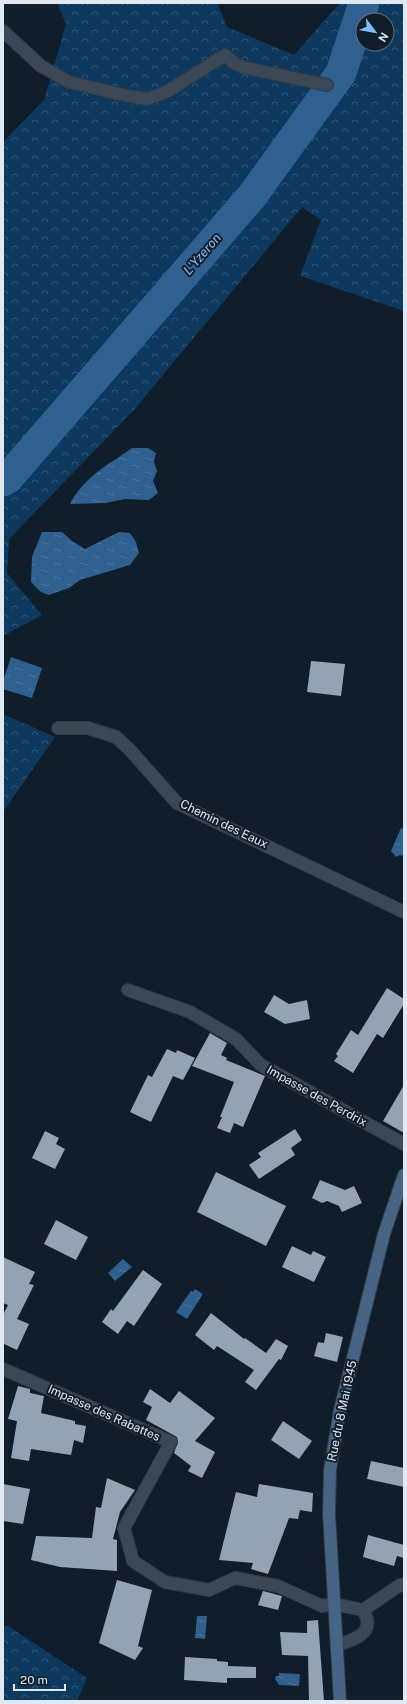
<svg xmlns="http://www.w3.org/2000/svg" width="407" height="1704" font-family="'Public Sans',sans-serif">
  <style>
    .forest { fill: url(#forest-crowns); fill-rule: evenodd }
    .water { fill: url(#water-ripples) }
    .lines { fill: none; stroke-linecap: round; stroke-linejoin: round }
    .river { stroke: #2f608f; stroke-width: 31 }
    .building { fill: #93a3b4 }
    .street-casing { stroke: #323943; stroke-width: 14 }
    .secondary-casing { stroke: #323943; stroke-width: 14 }
    .street { stroke: #3a4857; stroke-width: 12 }
    .secondary { stroke: #466483; stroke-width: 12 }
    .labels { text-anchor: middle; dominant-baseline: central; stroke-width: 4; stroke-linejoin: round; paint-order: stroke }
    .street-label { font-size: 12px; fill: #e0e9f2; stroke: #101d2a }
    .water-label { font-size: 13px; font-style: italic; fill: #8ec5fd; stroke: #101d2a }
  </style>
  <defs>
    <pattern id="forest-crowns" width="20" height="18" patternUnits="userSpaceOnUse"><rect width="20" height="18" fill="#0e395f"/><path d="M2 6a3 3 0 1 1 6 0M12 15a3 3 0 1 1 6 0" fill="none" stroke="#315676"/></pattern>
    <pattern id="water-ripples" width="26" height="14" patternUnits="userSpaceOnUse"><rect width="26" height="14" fill="#2f608f"/><path d="M2 4q2-2 4 0t4 0M15 11q2-2 4 0t4 0" fill="none" stroke="#4d779f"/></pattern>
  </defs>
  <rect width="100%" height="100%" fill="#101d2a"/>
  <g class="forest">
    <path d="M57,3H217L227,27L294,55L340,3H404V311L300,276L321,220L302,207L134,410L9,539L7,573L42,615L3,636V142L44,100L66,24ZM363,20H387V44H363Z"/>
    <polygon points="3,714 55,737 3,812"/>
    <polygon points="3,1626 8,1626 87,1678 77,1701 3,1701"/>
  </g>
  <g class="water">
    <path d="M132,448H148L156,453L154,462L157,471L153,481L158,493L149,500L125,499L106,503L70,504C84,477 108,465 132,448Z"/>
    <polygon points="42,532 62,532 72,541 85,549 119,532 130,533 136,542 139,553 130,565 80,580 69,588 49,595 41,592 31,582 32,557"/>
    <polygon points="11,657 42,668 32,698 3,689 3,681"/>
    <polygon points="401,828 404,829 404,852 402,856 400,855 396,857 391,851"/>
    <polygon points="123,1259 132,1267 115,1281 108,1273"/>
    <polygon points="195,1289 203,1294 187,1319 176,1312 191,1291 193,1292"/>
    <polygon points="197,1616 207,1616 205,1639 195,1638"/>
    <polygon points="279,1673 300,1674 299,1686 279,1685 275,1679 276,1676 279,1676"/>
  </g>
  <g class="lines">
    <polyline class="river" points="3,481 8,478 252,196 341,73 364,3"/>
  </g>
  <g class="building">
    <polygon points="311,661 345,664 341,696 307,692"/>
    <polygon points="387,988 404,999 404,1004 383,1038 377,1034 353,1073 334,1061 338,1056 336,1054 351,1030 358,1035"/>
    <polygon points="274,995 289,1004 307,1000 310,1019 285,1024 264,1012"/>
    <polygon points="210,1033 227,1043 221,1055 227,1058 226,1060 265,1076 243,1127 234,1123 230,1133 217,1128 222,1117 220,1117 234,1082 192,1066"/>
    <polygon points="167,1049 176,1053 177,1050 195,1058 183,1080 173,1076 151,1122 130,1112 148,1075 152,1077"/>
    <polygon points="404,1085 404,1133 383,1121"/>
    <polygon points="295,1129 302,1140 291,1148 295,1155 259,1179 249,1165 261,1157 258,1153"/>
    <polygon points="45,1131 59,1138 56,1144 65,1149 55,1169 32,1158"/>
    <polygon points="216,1172 286,1206 266,1246 197,1212"/>
    <polygon points="320,1180 345,1190 354,1186 362,1203 342,1212 339,1206 327,1201 322,1203 312,1198"/>
    <polygon points="56,1220 88,1237 76,1260 44,1244"/>
    <polygon points="292,1246 311,1255 313,1251 326,1257 314,1282 282,1267"/>
    <polygon points="3,1257 35,1272 29,1284 34,1285 17,1319 29,1324 17,1350 4,1344 3,1347 3,1313 4,1313 8,1305 3,1303"/>
    <polygon points="143,1270 162,1284 134,1326 127,1321 118,1334 102,1322 111,1309 113,1311"/>
    <polygon points="211,1313 244,1339 245,1338 266,1353 276,1339 288,1346 281,1360 279,1359 256,1390 245,1382 254,1370 217,1346 214,1350 195,1335"/>
    <polygon points="326,1333 343,1337 337,1362 314,1356 318,1342 324,1343"/>
    <polygon points="18,1386 30,1389 30,1393 44,1396 41,1413 75,1421 75,1424 86,1426 83,1443 74,1440 71,1455 31,1449 29,1461 11,1458 17,1421 8,1419"/>
    <polygon points="150,1389 170,1403 179,1391 215,1418 195,1441 215,1452 202,1478 188,1471 191,1466 174,1453 178,1442 177,1437 146,1420 152,1407 143,1402"/>
    <polygon points="283,1421 312,1441 299,1459 271,1440"/>
    <polygon points="371,1461 404,1468 404,1487 367,1479"/>
    <polygon points="107,1478 135,1490 120,1512 113,1539 117,1540 117,1571 60,1567 31,1560 36,1536 92,1538 96,1507 101,1508"/>
    <polygon points="3,1484 30,1489 23,1524 3,1521"/>
    <polygon points="259,1484 313,1493 312,1512 300,1510 298,1519 289,1518 268,1574 251,1569 253,1563 219,1560 236,1492 257,1497"/>
    <polygon points="368,1535 404,1545 404,1558 397,1556 394,1566 363,1557"/>
    <polygon points="117,1580 152,1590 138,1646 143,1648 135,1660 99,1643"/>
    <polygon points="263,1591 282,1596 278,1610 258,1605"/>
    <polygon points="318,1620 324,1701 309,1701 308,1656 282,1655 280,1632 307,1633 307,1621"/>
    <polygon points="185,1657 217,1659 217,1661 228,1662 228,1666 256,1667 256,1678 227,1678 227,1683 184,1680"/>
  </g>
  <g class="lines">
    <g class="street-casing">
      <g id="street">
        <polyline points="3,31 41,66 69,82 128,96 148,99 168,91 225,55 234,63 242,67 327,85"/>
        <polyline points="58,728 88,728 116,737 130,750 177,803 404,912"/>
        <polyline points="128,990 190,1012 236,1039 261,1065 404,1144"/>
        <path d="M3,1369L171,1442L124,1528L133,1561L165,1582L209,1590L235,1578L278,1586L322,1606L334,1604L363,1610C377,1633 354,1640 337,1645"/>
        <polyline points="363,1610 400,1585 404,1585"/>
      </g>
    </g>
    <g class="secondary-casing">
      <polyline id="secondary" points="340,1701 329,1514 330,1470 340,1410 384,1234 404,1175"/>
    </g>
    <use href="#street" class="street"/>
    <use href="#secondary" class="secondary"/>
  </g>
  <g class="labels">
    <g class="street-label">
      <text transform="translate(224 824) rotate(26)">Chemin des Eaux</text>
      <text transform="translate(317 1096) rotate(29)">Impasse des Perdrix</text>
      <text transform="translate(342 1411) rotate(-78)">Rue du 8 Mai 1945</text>
      <text transform="translate(104 1413) rotate(24)">Impasse des Rabattes</text>
    </g>
    <g class="water-label">
      <text transform="translate(202 254) rotate(-49)">L'Yzeron</text>
    </g>
  </g>
  <rect width="407" height="1704" fill="none" stroke="#e0e9f2" stroke-width="8"/>
  <g transform="translate(375 32) rotate(122)"><circle r="19" fill="#101d2a" stroke="#636f7a"/>
  <path d="M0-3L7 15L0 10L-7 15Z" fill="#80bdfa"/>
  <text y="-6" font-size="11" font-weight="bold" text-anchor="middle" fill="#e0e9f2">N</text>
  </g>
  <path d="M14 1684v6h51v-6" fill="none" stroke="#e0e9f2" stroke-width="2"/>
  <text x="20" y="1684" font-size="12" fill="#e0e9f2" stroke="#101d2a" stroke-width="3" paint-order="stroke">20 m</text>
</svg>
